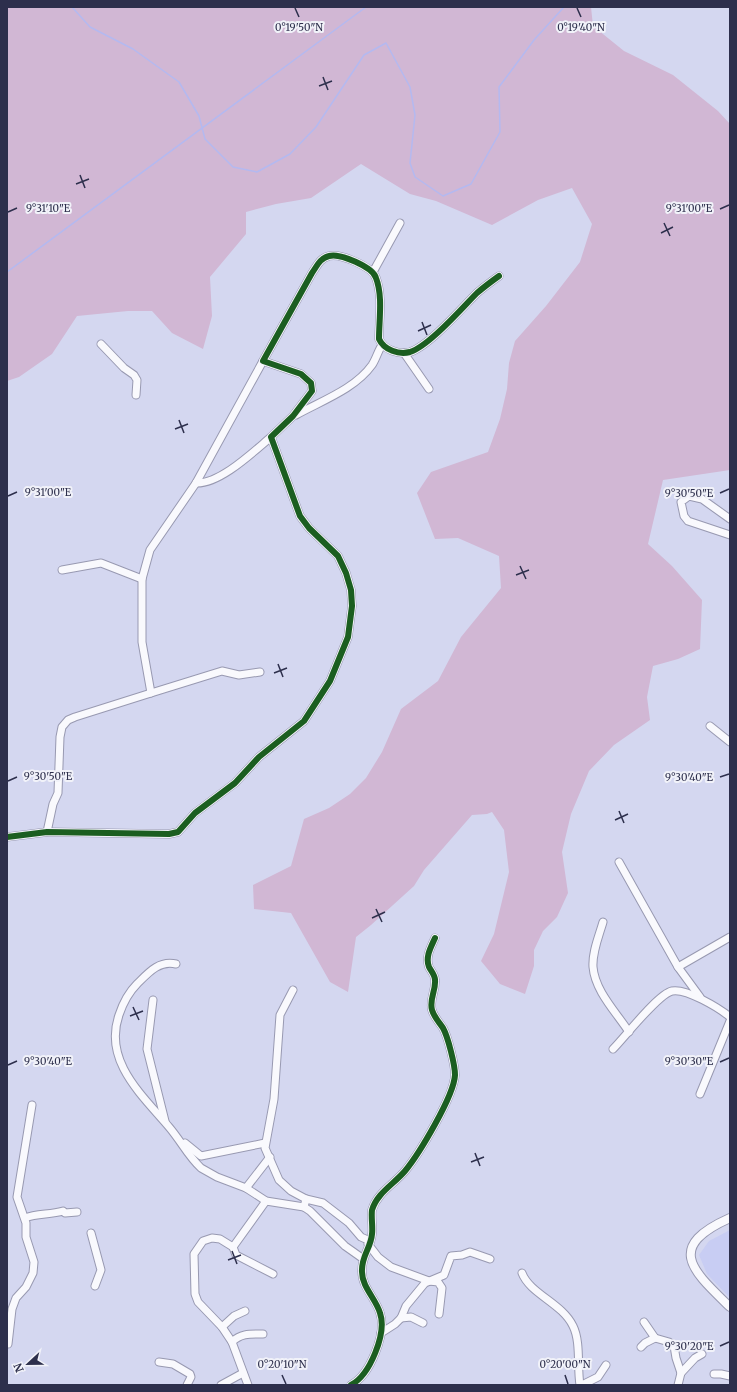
<svg xmlns="http://www.w3.org/2000/svg" width="737" height="1392" font-family="Merriweather,serif">
  <style>
    .built { fill: #c8cdf3 }
    .green { fill: #d1b7d4 }
    .lines { fill: none; stroke-linecap: round; stroke-linejoin: round }
    .stream { stroke: #b4b9f0; stroke-width: 1.5 }
    .minor-casing { stroke: #9899b1; stroke-width: 9 }
    .tertiary-casing { stroke: #9899b1; stroke-width: 10 }
    .minor { stroke: #f9f9fd; stroke-width: 7 }
    .tertiary { stroke: #f9f9fd; stroke-width: 8 }
    .cycleway-casing { stroke: #f1f2f9; stroke-width: 8 }
    .cycleway { stroke: #1b5e20; stroke-width: 6 }
    .ticks { fill: none; stroke: #2d2f4c; stroke-width: 1.5 }
    .ticks-label { font-size: 10px; text-anchor: middle; fill: #2d2f4c; stroke: #f1f2f9; stroke-width: 4; stroke-linejoin: round; paint-order: stroke }
  </style>
  <rect width="100%" height="100%" fill="#d4d7f0"/>
  <polygon class="built" points="730,1230 730,1297 729,1297 707,1274 699,1255 709,1241"/>
  <polygon class="green" points="7,7 591,7 593,26 624,51 673,75 718,111 730,124 730,470 663,480 648,544 672,566 702,600 700,649 678,659 653,666 647,697 650,720 614,745 589,771 571,814 562,852 568,893 557,917 543,931 534,950 534,966 525,994 500,984 481,961 494,934 509,872 504,830 492,812 487,814 472,815 424,870 414,886 371,925 356,937 348,992 330,982 291,913 254,909 253,885 291,866 304,819 329,808 350,794 366,778 382,752 401,709 438,681 461,637 501,588 499,556 458,538 435,539 417,493 431,472 488,452 500,419 507,389 509,363 515,341 546,306 580,262 592,224 572,188 538,200 492,225 436,201 410,194 361,164 311,198 276,204 246,212 246,234 210,277 212,316 203,349 172,333 152,311 128,311 77,316 52,354 19,377 7,381"/>
  <g class="lines">
    <g class="stream">
      <polyline points="72,7 90,27 133,49 179,82 199,116 205,139 233,167 257,172 290,154 316,127 364,55 386,43 410,87 415,115 410,163 415,177 443,196 471,184 500,132 499,87 534,40 564,7"/>
      <polyline points="7,272 366,7"/>
    </g>
    <g class="minor-casing">
      <g id="minor">
        <polyline points="373,272 400,223"/>
        <polyline points="101,344 124,368 134,375 137,380 136,395"/>
        <polyline points="404,353 429,389"/>
        <path d="M296,415C321,401 355,389 372,365C376,359 378,351 382,345"/>
        <path d="M196,483C220,484 253,452 271,437"/>
        <polyline points="730,519 702,499 689,496 681,502 684,516 688,521 730,535"/>
        <polyline points="62,570 101,563 142,579"/>
        <polyline points="151,693 222,671 239,675 260,672"/>
        <polyline points="710,726 730,742"/>
        <polyline points="47,832 53,804 58,793 60,737 62,727 68,720 75,717 151,693 142,642 142,579 150,550 196,483 263,361"/>
        <path d="M7,837L47,832L169,834L178,832L195,813L235,783L259,757L304,721L330,681L348,637L352,606L351,590L346,573L338,556L309,528L300,516L271,437L293,416L312,391L311,383L301,374L263,361L312,273C317,266 320,258 329,256C340,253 373,267 376,278C383,296 379,320 379,339C384,350 399,355 410,352C429,346 462,308 477,293C484,287 492,281 499,276"/>
        <polyline points="619,862 678,967 700,997"/>
        <path d="M603,922C599,936 592,952 593,967C595,991 616,1012 629,1032"/>
        <path d="M176,964C159,960 148,973 137,984C129,992 123,1003 119,1015C103,1061 142,1095 169,1127C181,1141 188,1156 201,1168L217,1177L246,1188L266,1201L304,1207"/>
        <polyline points="678,967 730,937"/>
        <polyline points="293,990 280,1015 274,1099 265,1148 279,1180 291,1191 306,1199 304,1207 310,1211 345,1246 362,1258"/>
        <polyline points="153,1000 147,1049 165,1121"/>
        <path d="M613,1049C625,1037 658,994 672,991C686,988 719,1008 730,1017"/>
        <polyline points="700,1094 730,1021"/>
        <polyline points="185,1143 201,1156 265,1143"/>
        <polyline points="246,1188 270,1157"/>
        <polyline points="306,1199 323,1203 349,1223 361,1237 370,1241"/>
        <polyline points="266,1201 233,1247 236,1255 273,1274"/>
        <path d="M25,1218C37,1213 50,1215 63,1211L65,1213L77,1212"/>
        <polyline points="91,1233 101,1270 95,1286"/>
        <polyline points="368,1244 378,1257 391,1267 429,1281 438,1282 442,1288 439,1314"/>
        <polyline points="233,1247 220,1239 212,1238 203,1241 194,1254 195,1294 198,1302 222,1327 232,1342 248,1385"/>
        <path d="M522,1273C530,1294 562,1303 573,1326C581,1342 577,1367 580,1385"/>
        <polyline points="401,1318 411,1317 423,1323"/>
        <polyline points="644,1322 655,1338 669,1342 674,1346 676,1358 681,1373 678,1385"/>
        <polyline points="222,1327 234,1316 245,1311"/>
        <polyline points="381,1333 395,1324 401,1318 406,1306 425,1283 444,1275 451,1256 462,1255 470,1252 490,1259"/>
        <path d="M232,1342C241,1333 251,1334 263,1334"/>
        <polyline points="8,1344 12,1309 16,1298 26,1287 33,1273 34,1262 26,1237 26,1223 17,1197 32,1105"/>
        <polyline points="641,1347 645,1343 655,1338"/>
        <polyline points="159,1362 173,1364 190,1374 191,1377 187,1385"/>
        <polyline points="681,1373 695,1358 702,1354"/>
        <polyline points="714,1374 721,1374 730,1376"/>
        <polyline points="221,1385 243,1373"/>
        <path d="M351,1385C370,1375 387,1333 380,1313C376,1299 362,1287 362,1272C361,1256 371,1248 372,1234C373,1227 371,1218 372,1210C377,1193 394,1184 405,1171C419,1154 454,1096 455,1075C455,1065 448,1037 443,1028C439,1022 434,1017 432,1010C429,999 436,991 435,980C435,975 431,971 429,967C425,957 431,947 435,938"/>
        <polyline points="582,1385 598,1377 606,1365"/>
      </g>
    </g>
    <g class="tertiary-casing">
      <path id="tertiary" d="M730,1218C665,1247 692,1270 730,1307"/>
    </g>
    <use href="#minor" class="minor"/>
    <use href="#tertiary" class="tertiary"/>
    <g class="cycleway-casing">
      <g id="cycleway">
        <path d="M7,837L47,832L169,834L178,832L195,813L235,783L259,757L304,721L330,681L348,637L352,606L351,590L346,573L338,556L309,528L300,516L271,437L293,416L312,391L311,383L301,374L263,361L312,273C317,266 320,258 329,256C340,253 373,267 376,278C383,296 379,320 379,339C384,350 399,355 410,352C429,346 462,308 477,293C484,287 492,281 499,276"/>
        <path d="M351,1385C370,1375 387,1333 380,1313C376,1299 362,1287 362,1272C361,1256 371,1248 372,1234C373,1227 371,1218 372,1210C377,1193 394,1184 405,1171C419,1154 454,1096 455,1075C455,1065 448,1037 443,1028C439,1022 434,1017 432,1010C429,999 436,991 435,980C435,975 431,971 429,967C425,957 431,947 435,938"/>
      </g>
    </g>
    <use href="#cycleway" class="cycleway"/>
  </g>
  <path class="ticks" d="M295,8L299,17M577,8L581,17M323,77L328,90M319,86L332,81M80,175L85,188M76,184L89,179M720,209L729,205M8,212L17,208M664,223L670,236M661,233L673,227M422,322L427,335M418,331L431,325M179,420L184,433M175,429L188,424M720,493L729,489M8,496L17,492M520,566L526,579M516,575L529,570M278,664L283,677M274,673L287,668M720,777L729,774M8,781L17,777M619,811L624,823M615,820L628,814M376,909L382,922M372,918L385,912M133,1007L139,1020M130,1016L143,1011M720,1062L729,1058M8,1065L17,1061M475,1153L480,1166M471,1162L484,1157M232,1251L237,1264M228,1260L241,1255M720,1346L729,1342M282,1375L286,1384M565,1375L568,1384"/>
  <g class="ticks-label">
    <text x="299" y="31">0°19'50"N</text>
    <text x="581" y="31">0°19'40"N</text>
    <text x="48" y="212">9°31'10"E</text>
    <text x="689" y="212">9°31'00"E</text>
    <text x="48" y="496">9°31'00"E</text>
    <text x="689" y="497">9°30'50"E</text>
    <text x="48" y="780">9°30'50"E</text>
    <text x="689" y="781">9°30'40"E</text>
    <text x="48" y="1065">9°30'40"E</text>
    <text x="689" y="1065">9°30'30"E</text>
    <text x="689" y="1350">9°30'20"E</text>
    <text x="282" y="1368">0°20'10"N</text>
    <text x="565" y="1368">0°20'00"N</text>
  </g>
  <rect width="737" height="1392" fill="none" stroke="#2d2f4c" stroke-width="16"/>
  <g transform="translate(28 1364) rotate(248)" stroke="#f1f2f9" stroke-width="3" paint-order="stroke">
  <path d="M0-3L7 15L0 10L-7 15Z" fill="#2d2f4c"/>
  <text y="-6" font-size="11" font-weight="bold" text-anchor="middle" fill="#2d2f4c">N</text>
  </g>
</svg>
